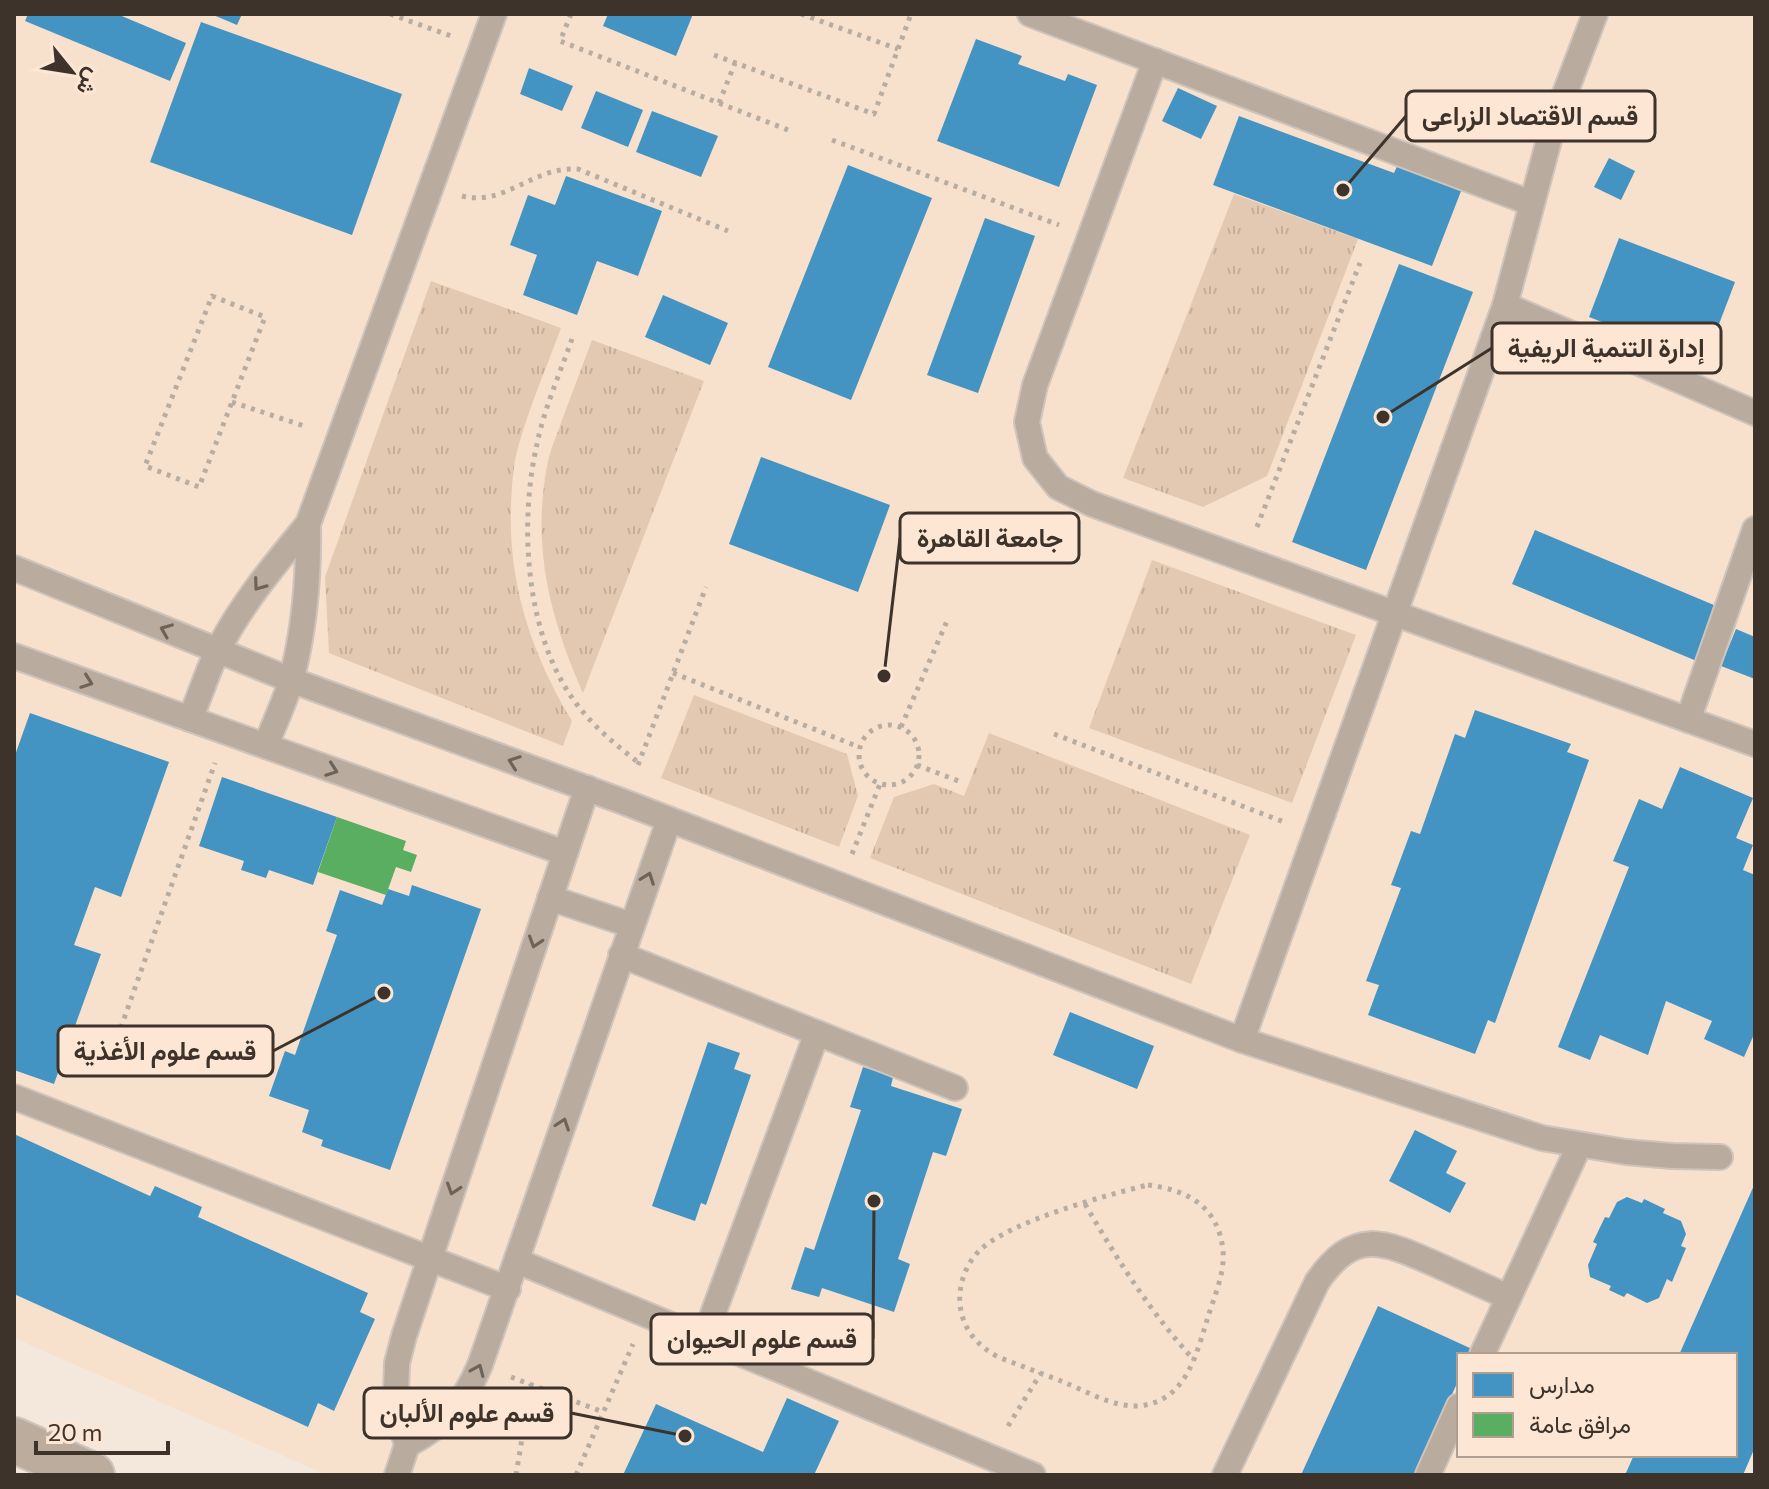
<svg xmlns="http://www.w3.org/2000/svg" width="1769" height="1489" font-family="Commissioner,Vazirmatn,sans-serif">
  <style>
    .built { fill: #f8e1cc; fill-rule: evenodd }
    .grass { fill: url(#grass-tufts) }
    .schools { fill: #4393c3 }
    .public { fill: #5aae61 }
    .lines { fill: none; stroke-linecap: round; stroke-linejoin: round }
    .service-casing { stroke: #cec4bb; stroke-width: 28 }
    .primary-casing { stroke: #cec4bb; stroke-width: 48 }
    .path { stroke: #b8ada3; stroke-width: 5; stroke-dasharray: 4 6; stroke-linecap: butt }
    .service { stroke: #b9ac9f; stroke-width: 24 }
    .primary { stroke: #bcac9e; stroke-width: 44 }
    .oneway { stroke: #6f6359 }
    .leader { fill: none; stroke: #3d332a; stroke-width: 3 }
    .callout-dot { fill: #3d332a; stroke: #fde7d4; stroke-width: 3 }
    .callout { fill: #fde7d4; stroke: #3d332a; stroke-width: 3 }
    .callout-label { font-size: 26px; text-anchor: middle; font-weight: bold; fill: #3d332a }
  </style>
  <defs>
    <pattern id="grass-tufts" width="24" height="20" patternUnits="userSpaceOnUse" patternTransform="scale(2)"><rect width="24" height="20" fill="#e4c9b2"/><path d="M3 7l-1-3M5 7V3M7 7l1-3M15 17l-1-3M17 17v-4M19 17l1-3" fill="none" stroke="#c4ad99"/></pattern>
  </defs>
  <rect width="100%" height="100%" fill="#f4e8dd"/>
  <path class="built" d="M14,14H1755V1447L1743,1475H327L14,1338ZM1459,1355H1735V1455H1459Z"/>
  <g class="grass">
    <polygon points="1234,194 1358,239 1267,476 1203,507 1123,478"/>
    <path d="M431,281L561,328C547,367 530,405 519,444C513,463 512,485 511,505C508,585 532,654 572,721L563,746L329,653L325,577Z"/>
    <path d="M592,340L704,381L583,693C549,617 531,543 548,461C551,447 558,433 562,420C572,393 582,367 592,340Z"/>
    <polygon points="1152,560 1356,635 1292,803 1089,728"/>
    <polygon points="694,695 847,754 858,796 839,847 661,778"/>
    <polygon points="989,733 1250,835 1191,984 870,858 894,797 934,784 964,796"/>
  </g>
  <g class="schools">
    <polygon points="28,14 117,14 186,43 170,81 25,21"/>
    <polygon points="211,14 242,14 237,25"/>
    <polygon points="608,14 693,14 676,56 603,26"/>
    <polygon points="201,22 402,94 352,235 150,162"/>
    <polygon points="976,39 1022,56 1018,64 1065,81 1068,74 1097,85 1059,187 937,141"/>
    <polygon points="529,68 573,86 562,111 520,94"/>
    <polygon points="1178,88 1217,106 1201,139 1162,121"/>
    <polygon points="596,91 643,110 628,147 581,128"/>
    <polygon points="652,111 718,136 701,177 636,152"/>
    <polygon points="1239,116 1394,173 1399,162 1463,186 1432,266 1213,185"/>
    <polygon points="1609,158 1635,171 1621,200 1594,187"/>
    <polygon points="848,165 932,198 851,400 768,367"/>
    <polygon points="566,176 662,211 638,276 597,261 577,315 523,295 537,255 510,245 528,195 555,205"/>
    <polygon points="985,218 1035,236 978,393 927,375"/>
    <polygon points="1619,238 1735,282 1705,361 1589,317"/>
    <polygon points="1399,264 1473,292 1366,570 1292,542"/>
    <polygon points="663,295 728,323 710,365 645,337"/>
    <polygon points="761,457 890,505 858,592 729,544"/>
    <polygon points="1535,530 1721,608 1699,662 1512,584"/>
    <polygon points="1736,629 1755,637 1755,679 1721,666"/>
    <polygon points="1475,710 1571,744 1567,752 1589,760 1495,1023 1488,1020 1475,1054 1368,1015 1379,985 1366,981 1401,888 1391,885 1411,831 1420,834 1455,734 1465,738"/>
    <polygon points="30,713 169,762 121,897 95,887 74,945 101,954 54,1084 14,1070 14,758"/>
    <polygon points="1680,767 1753,798 1736,838 1753,845 1743,870 1755,875 1755,1032 1744,1057 1704,1039 1712,1021 1666,1001 1648,1055 1600,1035 1590,1060 1558,1047 1629,867 1613,861 1639,799 1662,809"/>
    <polygon points="222,777 337,817 313,885 269,870 266,878 241,870 244,861 199,846"/>
    <polygon points="412,885 481,909 390,1170 321,1146 323,1140 302,1132 309,1110 269,1096 285,1051 295,1055 337,935 326,931 340,890 382,905 388,889 409,896"/>
    <polygon points="1070,1012 1154,1046 1137,1089 1053,1055"/>
    <polygon points="708,1042 740,1053 734,1069 751,1075 706,1205 701,1203 695,1221 652,1206"/>
    <polygon points="863,1067 893,1077 891,1086 962,1109 946,1156 933,1152 898,1259 910,1264 894,1312 822,1288 819,1297 791,1289 805,1247 814,1250 861,1110 850,1107"/>
    <polygon points="1415,1130 1457,1151 1446,1173 1466,1183 1450,1213 1389,1181"/>
    <polygon points="14,1134 150,1196 155,1186 202,1207 198,1217 368,1293 360,1312 375,1319 334,1411 318,1403 308,1427 14,1294"/>
    <polygon points="1755,1183 1755,1447 1743,1475 1625,1475 1634,1455 1735,1455 1735,1355 1679,1355"/>
    <polygon points="1627,1197 1642,1203 1644,1199 1665,1209 1663,1213 1681,1221 1686,1234 1681,1246 1686,1248 1672,1282 1667,1279 1659,1298 1647,1303 1627,1293 1624,1297 1609,1290 1611,1286 1590,1277 1588,1265 1597,1244 1593,1242 1605,1217 1609,1218 1617,1202"/>
    <polygon points="1378,1306 1472,1349 1470,1355 1459,1355 1459,1379 1415,1475 1301,1475"/>
    <polygon points="787,1398 839,1421 814,1475 623,1475 656,1404 763,1452"/>
  </g>
  <polygon class="public" points="337,817 406,841 403,850 417,855 411,872 396,867 386,895 318,872"/>
  <g class="lines">
    <g class="service-casing">
      <g id="service">
        <polyline points="1030,14 1531,203"/>
        <polyline points="1155,61 1035,385 1027,422 1035,458 1058,487 1092,504 1755,744"/>
        <polyline points="1505,305 1755,413"/>
        <polyline points="14,568 291,680 624,802 1242,1040 1542,1138 1626,1152 1672,1156 1720,1157"/>
        <polyline points="14,656 565,853"/>
        <path d="M190,719C200,696 207,672 218,650C242,603 275,564 308,524L494,14"/>
        <polyline points="1688,720 1755,529"/>
        <path d="M266,746C274,723 286,700 292,677C305,626 309,576 308,524"/>
        <polyline points="550,898 631,925"/>
        <polyline points="621,955 955,1088"/>
        <polyline points="1242,1040 1505,305 1553,125 1595,14"/>
        <polyline points="14,1097 508,1289"/>
        <polyline points="517,1261 1033,1475"/>
        <polyline points="704,1338 817,1033"/>
        <polyline points="1482,1355 1579,1146"/>
        <path d="M407,1445C446,1424 463,1405 480,1365L669,820"/>
        <polyline points="397,1475 407,1445 399,1418 396,1391 397,1363 404,1336 587,788"/>
        <path d="M1225,1475L1317,1282C1354,1228 1383,1241 1435,1264C1459,1275 1484,1286 1508,1297"/>
        <polyline points="1428,1475 1459,1406"/>
      </g>
    </g>
    <g class="primary-casing">
      <polyline id="primary" points="14,1440 92,1475"/>
    </g>
    <g class="path">
      <polyline points="390,14 451,36"/>
      <polyline points="571,14 560,41 788,130"/>
      <polyline points="801,14 898,49"/>
      <polyline points="714,55 874,114 911,14"/>
      <polyline points="719,103 735,63"/>
      <polyline points="832,140 1059,225"/>
      <path d="M462,196C505,207 533,166 578,169L728,231"/>
      <polygon points="212,296 265,317 199,487 145,466"/>
      <path d="M572,339C560,373 544,409 537,444C519,522 525,632 573,699C591,725 615,744 639,763"/>
      <polyline points="232,402 307,427"/>
      <polyline points="1257,527 1360,263"/>
      <polyline points="673,673 859,747"/>
      <circle cx="889" cy="755" r="30"/>
      <polyline points="901,727 947,621"/>
      <polyline points="1054,734 1284,822"/>
      <polyline points="638,765 706,587"/>
      <polyline points="917,765 961,782"/>
      <polyline points="852,854 880,784"/>
      <polyline points="104,1075 215,763"/>
      <path d="M1148,1185C1188,1190 1219,1207 1223,1251C1225,1273 1214,1297 1208,1317C1196,1355 1186,1403 1137,1406C1112,1407 1084,1390 1061,1381C1040,1373 1019,1365 998,1357C977,1345 963,1330 960,1305C958,1285 966,1263 981,1249C1012,1221 1106,1195 1148,1185Z"/>
      <path d="M1085,1204C1117,1259 1150,1312 1194,1360"/>
      <polyline points="511,1377 603,1412"/>
      <polyline points="1008,1426 1041,1373"/>
      <polyline points="516,1475 531,1384"/>
      <polyline points="576,1475 633,1344"/>
    </g>
    <use href="#service" class="service"/>
    <use href="#primary" class="primary"/>
  </g>
  <defs><path id="oneway-chevron" d="M-2-3.5L2.5 0L-2 3.5" fill="none" stroke-width="1.6" stroke-linecap="round" stroke-linejoin="round" transform="scale(2)"/></defs>
  <g class="oneway">
    <use href="#oneway-chevron" transform="translate(259 585) rotate(126)"/>
    <use href="#oneway-chevron" transform="translate(166 630) rotate(-158)"/>
    <use href="#oneway-chevron" transform="translate(87 682) rotate(20)"/>
    <use href="#oneway-chevron" transform="translate(514 762) rotate(-160)"/>
    <use href="#oneway-chevron" transform="translate(332 770) rotate(20)"/>
    <use href="#oneway-chevron" transform="translate(648 878) rotate(-70)"/>
    <use href="#oneway-chevron" transform="translate(535 942) rotate(108)"/>
    <use href="#oneway-chevron" transform="translate(563 1124) rotate(-71)"/>
    <use href="#oneway-chevron" transform="translate(453 1189) rotate(108)"/>
    <use href="#oneway-chevron" transform="translate(478 1370) rotate(-67)"/>
  </g>
  <path class="leader" d="M1343 190L1406 116M1383 417L1492 348M884 676L900 538M384 993L273 1051M874 1201L873 1339M685 1436L571 1413"/>
  <g class="callout-dot">
    <circle cx="1343" cy="190" r="8"/>
    <circle cx="1383" cy="417" r="8"/>
    <circle cx="884" cy="676" r="8"/>
    <circle cx="384" cy="993" r="8"/>
    <circle cx="874" cy="1201" r="8"/>
    <circle cx="685" cy="1436" r="8"/>
  </g>
  <g class="callout">
    <rect x="1406" y="91" width="249" height="50" rx="8"/>
    <rect x="1492" y="323" width="229" height="50" rx="8"/>
    <rect x="900" y="513" width="179" height="50" rx="8"/>
    <rect x="58" y="1026" width="215" height="50" rx="8"/>
    <rect x="651" y="1314" width="222" height="50" rx="8"/>
    <rect x="364" y="1388" width="207" height="50" rx="8"/>
  </g>
  <g class="callout-label">
    <text x="1530" y="125">قسم الاقتصاد الزراعى</text>
    <text x="1606" y="357">إدارة التنمية الريفية</text>
    <text x="990" y="547">جامعة القاهرة</text>
    <text x="165" y="1060">قسم علوم الأغذية</text>
    <text x="762" y="1348">قسم علوم الحيوان</text>
    <text x="467" y="1422">قسم علوم الألبان</text>
  </g>
  <rect width="1769" height="1489" fill="none" stroke="#3d332a" stroke-width="32"/>
  <rect x="1457" y="1353" width="280" height="104" fill="#fde7d4" stroke="#b09f90" stroke-width="2"/>
  <rect x="1473" y="1373" width="40" height="24" fill="#4393c3" stroke="#b09f90" stroke-width="2"/>
  <text x="1529" y="1393" font-size="24" fill="#3d332a">مدارس</text>
  <rect x="1473" y="1413" width="40" height="24" fill="#5aae61" stroke="#b09f90" stroke-width="2"/>
  <text x="1529" y="1433" font-size="24" fill="#3d332a">مرافق عامة</text>
  <g transform="translate(72 72) rotate(120)" stroke="#fde7d4" stroke-width="6" paint-order="stroke">
  <path d="M0-6L14 30L0 20L-14 30Z" fill="#3d332a"/>
  <text y="-12" font-size="22" font-weight="bold" text-anchor="middle" fill="#3d332a">ش</text>
  </g>
  <path d="M36 1441v12h132v-12" fill="none" stroke="#3d332a" stroke-width="4"/>
  <text x="48" y="1441" font-size="24" fill="#3d332a" stroke="#fde7d4" stroke-width="6" paint-order="stroke">20 m</text>
</svg>
